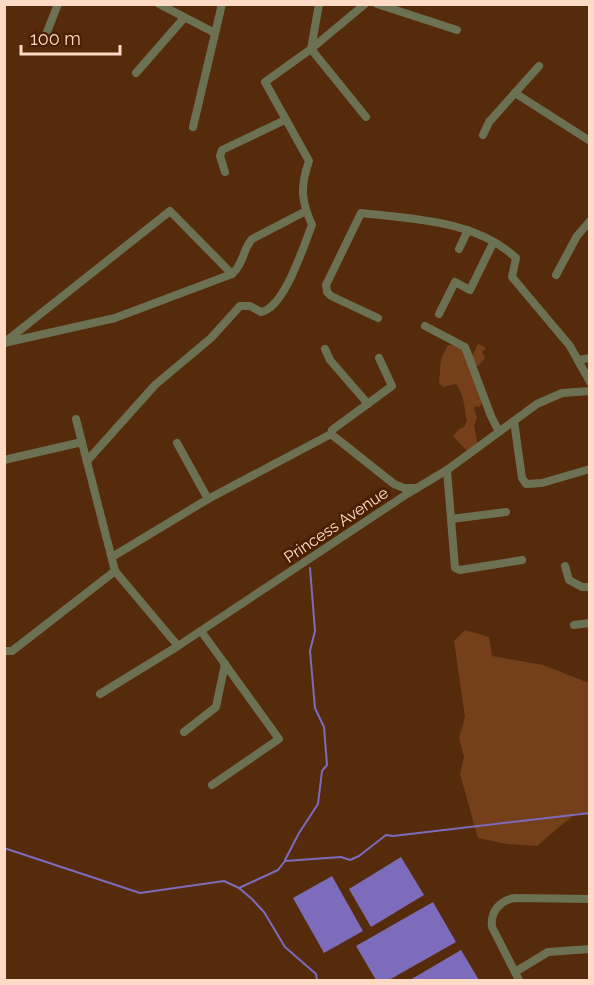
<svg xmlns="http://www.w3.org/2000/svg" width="594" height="985" font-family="Raleway,sans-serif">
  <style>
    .green { fill: #754019 }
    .water { fill: #7d6bbb }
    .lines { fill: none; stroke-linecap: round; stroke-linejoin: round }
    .stream { stroke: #7d6bbb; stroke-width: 2 }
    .minor { stroke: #6d7154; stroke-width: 8 }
    .labels { text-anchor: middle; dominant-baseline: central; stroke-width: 6; stroke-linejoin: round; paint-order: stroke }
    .street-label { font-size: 16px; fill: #fddbc6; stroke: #4a2000 }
  </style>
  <rect width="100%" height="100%" fill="#552b0b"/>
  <g class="green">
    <path d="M478,344L486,348L482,352L485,358L479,365L475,367L484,397L480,407L475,406L474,409L477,418L474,426L478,446L467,451L453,436L459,429L464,427L467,421C463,404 466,400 456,384L443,387L439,383L441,359L448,345H455L473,354Z"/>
    <polygon points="465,630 489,637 492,656 543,665 589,683 589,815 576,813 537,846 507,844 478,838 460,774 464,757 459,738 465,717 454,641"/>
  </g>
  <g class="water">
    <polygon points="401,857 424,895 371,927 349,889"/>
    <polygon points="332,876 363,931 324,953 293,898"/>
    <polygon points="433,902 456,942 389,980 376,980 356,946"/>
    <polygon points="461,950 479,980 410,980"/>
  </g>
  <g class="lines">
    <g class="stream">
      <polyline points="4,848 140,893 224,881 239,888 252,899 264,912 285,947 316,974 317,980"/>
      <polyline points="285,860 299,833 318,804 322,771 327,765 324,727 315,708 310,651 315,631 310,568"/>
      <polyline points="239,888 278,870 285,861 341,857 350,860 359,856 386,835 393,836 590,813"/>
    </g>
    <g class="minor">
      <polyline points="159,4 215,33"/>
      <polyline points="319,4 311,49 366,117"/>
      <polyline points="377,4 457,30"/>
      <polyline points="47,32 58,4"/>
      <polyline points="136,73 184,18"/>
      <polyline points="515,93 590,141"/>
      <polyline points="193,127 222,4"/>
      <polyline points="483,135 489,122 539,66"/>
      <polyline points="225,172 220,156 222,150 285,120"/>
      <polyline points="459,249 468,230"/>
      <polyline points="556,275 577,236 590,221"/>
      <polyline points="439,314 455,282 470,290 493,243"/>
      <path d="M378,318L331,296L327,292L326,285L361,213C412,219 476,220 516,258L512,277L570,346L590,382"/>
      <polyline points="425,326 465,347 491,416 499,432"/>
      <polyline points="5,342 170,211 232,274"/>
      <path d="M4,343L115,318L232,274C245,262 242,250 252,239L306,211"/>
      <polyline points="325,349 330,360 368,404"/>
      <polyline points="578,360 590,358"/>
      <polyline points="76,419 115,571 178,646"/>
      <polyline points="514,421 522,478 526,484 542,483 590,469"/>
      <polyline points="331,434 394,484 404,488 416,488"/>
      <polyline points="177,443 208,499"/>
      <polyline points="4,460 82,442"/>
      <path d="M87,461L155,385L211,338L240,306H250L261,312C285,307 303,247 312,225C301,200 300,187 309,161L265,82L311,49L365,4"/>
      <polyline points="447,470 455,568 460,570 522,560"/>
      <polyline points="451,519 506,512"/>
      <polyline points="112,557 208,499 331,434 332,430 392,386 379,358"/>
      <polyline points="565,566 569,580 582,587 590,587"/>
      <polyline points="574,625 590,623"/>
      <polyline points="201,631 279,739 212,785"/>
      <polyline points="4,651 12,651 115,571"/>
      <polyline points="100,694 178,646 407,494 447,470 537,404 562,393 590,391"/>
      <polyline points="184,732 216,707 225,664"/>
      <polyline points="515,972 548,952 590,949"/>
      <path d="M519,980L492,927C490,912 500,900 515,898L590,899"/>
    </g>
  </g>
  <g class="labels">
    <g class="street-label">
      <text transform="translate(336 525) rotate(-34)">Princess Avenue</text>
    </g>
  </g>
  <rect width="594" height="985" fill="none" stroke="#fddbc6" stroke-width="12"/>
  <path d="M21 45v9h99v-9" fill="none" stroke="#fddbc6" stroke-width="3"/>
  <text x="30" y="45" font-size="18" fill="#fddbc6" stroke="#4a2000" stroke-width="4.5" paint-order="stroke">100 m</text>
</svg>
